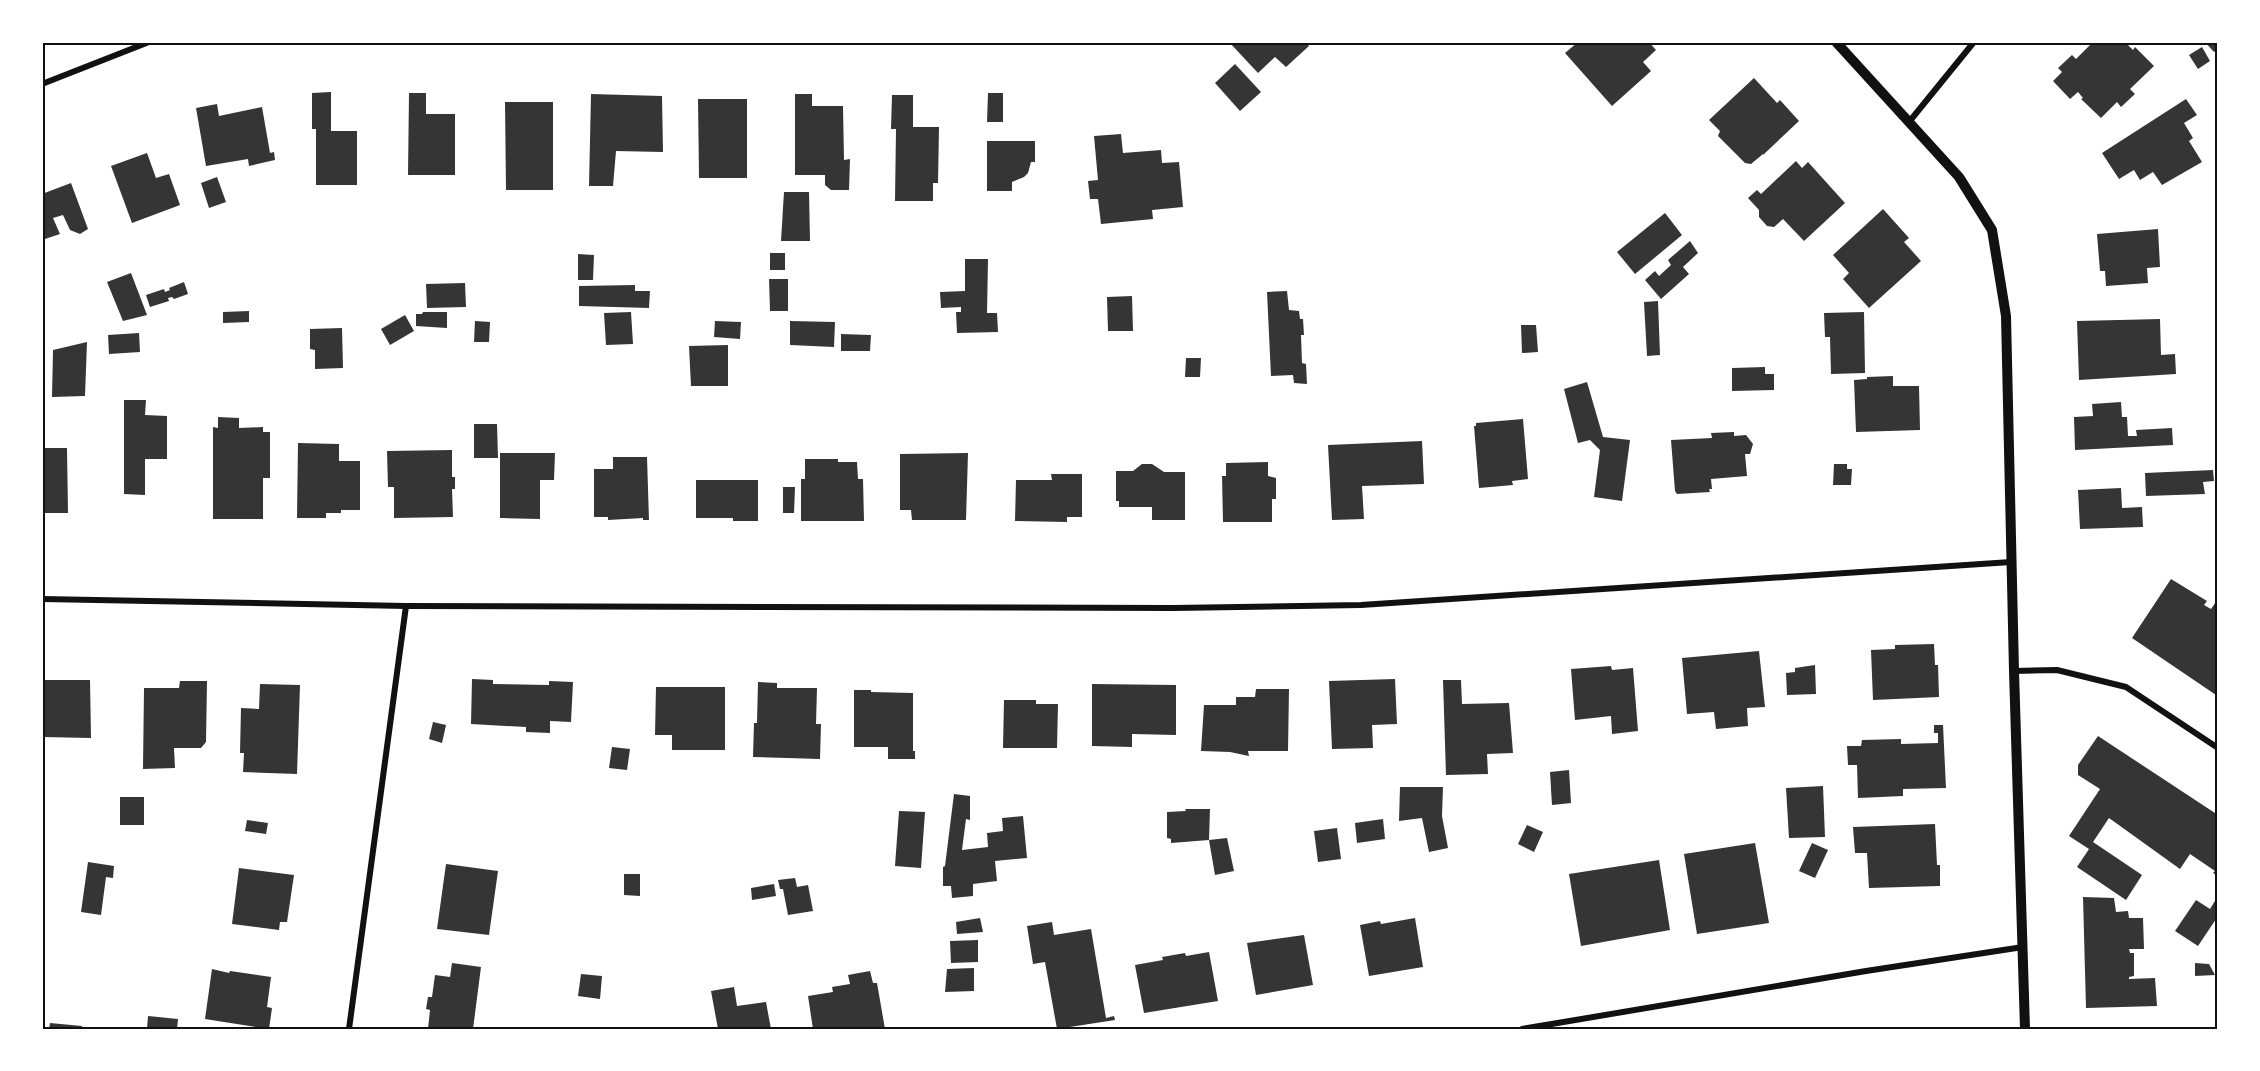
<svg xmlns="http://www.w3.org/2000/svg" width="2260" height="1071" font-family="'Source Serif 4',serif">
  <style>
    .building { fill: #353535 }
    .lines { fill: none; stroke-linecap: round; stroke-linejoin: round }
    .minor { stroke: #111; stroke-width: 6 }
    .tertiary { stroke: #111; stroke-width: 10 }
    .neatline { fill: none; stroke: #111; stroke-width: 2 }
  </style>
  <rect width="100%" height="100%" fill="#fff"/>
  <g class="building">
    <polygon points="1229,42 1305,42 1309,46 1286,67 1275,57 1258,73"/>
    <polygon points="1578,42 1649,42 1656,50 1643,62 1651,71 1612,106 1565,53"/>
    <polygon points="2093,42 2129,42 2127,44 2133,50 2135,47 2154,66 2130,89 2135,94 2121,107 2117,102 2101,118 2081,99 2083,98 2078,92 2070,99 2053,81 2062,72 2058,68 2072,55 2076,59"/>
    <polygon points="2205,42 2218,42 2218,49 2214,52"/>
    <polygon points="2202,47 2210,61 2198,69 2189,55"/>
    <polygon points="1235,64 1261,92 1240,111 1215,83"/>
    <polygon points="1754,78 1777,103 1780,100 1799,121 1763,155 1763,154 1751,164 1745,163 1718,136 1720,131 1709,120"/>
    <polygon points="331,92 331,131 357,131 357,185 316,185 316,129 312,129 312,93"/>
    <polygon points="409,93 426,93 426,114 455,114 455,175 408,175"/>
    <polygon points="988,93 1003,93 1003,122 987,122"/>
    <polygon points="591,94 662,96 663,152 616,151 613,186 589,186"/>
    <polygon points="795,94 812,94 812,106 843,106 844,160 850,159 849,190 831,190 825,185 825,175 795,175"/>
    <polygon points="892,95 913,95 913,127 939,127 938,183 933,183 933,201 895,201 896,129 891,129"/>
    <polygon points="698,99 747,99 747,178 699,178"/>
    <polygon points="2186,99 2197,115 2184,123 2193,138 2189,141 2202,162 2162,185 2153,172 2140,180 2134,170 2119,179 2102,153"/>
    <polygon points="505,102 553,102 553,190 506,190"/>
    <polygon points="217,104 219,116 262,107 270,153 274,152 275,160 249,166 248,159 206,166 196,108"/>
    <polygon points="1121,134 1123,153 1161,150 1162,163 1179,162 1183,207 1152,210 1153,219 1101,224 1098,199 1090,199 1088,181 1098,180 1094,136"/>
    <polygon points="987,141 1035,141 1035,162 1031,162 1028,173 1024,177 1012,182 1012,191 987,191"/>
    <polygon points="147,153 156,178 169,174 180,205 132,223 111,166"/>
    <polygon points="1796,161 1802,168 1808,162 1845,203 1804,241 1783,219 1774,227 1767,226 1759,217 1759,210 1748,198 1757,190 1761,194"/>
    <polygon points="217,177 226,202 209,208 201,183"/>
    <polygon points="71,183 88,229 80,234 70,230 63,215 53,218 60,234 42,240 42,194"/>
    <polygon points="784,192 809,192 810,241 781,241"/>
    <polygon points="1883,209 1909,238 1904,242 1921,261 1869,308 1843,279 1849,273 1833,255"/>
    <polygon points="1665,213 1682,235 1635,274 1617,252"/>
    <polygon points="2158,229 2160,267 2147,268 2148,283 2106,286 2105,271 2100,271 2097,234"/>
    <polygon points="1690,241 1698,253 1683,267 1689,274 1661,299 1645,280 1655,271 1659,276 1671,265 1668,260"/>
    <rect x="770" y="253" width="15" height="17"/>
    <polygon points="578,254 594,255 593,280 578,280"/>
    <polygon points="965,259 988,259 987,313 997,313 998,332 957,333 956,312 961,312 961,307 941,308 940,292 965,291"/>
    <polygon points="131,273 147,315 123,321 107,282"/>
    <polygon points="769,279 788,279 788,311 770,311"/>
    <polygon points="184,282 188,294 174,299 172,297 168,298 169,301 150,307 146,295 164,289 165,292 170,290 169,288"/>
    <polygon points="465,283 466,307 427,308 426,284"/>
    <polygon points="635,285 635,291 650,291 649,308 579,306 579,286"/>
    <polygon points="1287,291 1289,310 1299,311 1300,319 1303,319 1304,335 1301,335 1302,363 1306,364 1307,384 1294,383 1293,375 1271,376 1267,292"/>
    <polygon points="1132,296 1133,331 1108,331 1107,297"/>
    <polygon points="1658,301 1660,355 1647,356 1644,302"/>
    <polygon points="249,311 249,322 223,323 223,312"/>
    <polygon points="423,312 447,312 447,328 416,326 416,314 422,314"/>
    <polygon points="631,312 633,344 606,345 604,313"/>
    <polygon points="1864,312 1865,373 1831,374 1830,337 1825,337 1824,313"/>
    <polygon points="405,315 414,331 390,345 381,329"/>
    <polygon points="2160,319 2161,355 2175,354 2176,374 2079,380 2077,321"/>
    <polygon points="475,321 490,322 489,342 474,342"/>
    <polygon points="715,321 741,322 740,339 714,337"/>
    <polygon points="790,321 835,322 834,347 790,345"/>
    <polygon points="1521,325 1536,325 1538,352 1522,353"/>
    <polygon points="342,328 343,368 315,369 315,350 310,349 310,329"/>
    <polygon points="139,333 140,352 109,354 108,335"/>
    <polygon points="841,334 871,335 870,351 841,351"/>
    <polygon points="87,342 85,396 52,397 53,350"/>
    <polygon points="728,345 728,386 691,386 689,346"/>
    <polygon points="1186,358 1201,358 1200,377 1185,377"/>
    <polygon points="1765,367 1765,374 1774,374 1774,390 1732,391 1732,368"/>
    <polygon points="1893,376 1893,386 1919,386 1920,430 1856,432 1854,380 1867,379 1867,377"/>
    <polygon points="1587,382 1603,437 1630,440 1622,501 1594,497 1600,450 1590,440 1578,443 1564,389"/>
    <polygon points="124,400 146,400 145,415 167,416 167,459 145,459 145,495 124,494"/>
    <polygon points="2121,402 2122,417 2127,417 2128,436 2137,436 2136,430 2172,428 2173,445 2075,450 2074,417 2093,416 2092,404"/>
    <polygon points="218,417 239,418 239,428 263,427 263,432 270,432 270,478 263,478 263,519 213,519 213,427 218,428"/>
    <polygon points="1523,419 1528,479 1512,481 1513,485 1479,488 1474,426 1476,426 1476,423"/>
    <polygon points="474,424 497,424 498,458 474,458"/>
    <polygon points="1734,432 1734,436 1746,435 1753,444 1750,454 1745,454 1747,476 1711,479 1712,489 1709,489 1710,492 1677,494 1675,491 1671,440 1712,438 1711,433"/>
    <polygon points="1422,441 1424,484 1362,486 1364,519 1332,520 1328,445"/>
    <polygon points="298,443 339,444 339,461 360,461 360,510 341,510 341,513 326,513 326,518 297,518"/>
    <polygon points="43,448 67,448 68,513 42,513"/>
    <polygon points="452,450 452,477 455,477 455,489 452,489 453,517 394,518 394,487 388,487 387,451"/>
    <polygon points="500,453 555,453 554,480 540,480 540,519 500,518"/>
    <polygon points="968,453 966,520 912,520 911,510 900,510 900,454"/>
    <polygon points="613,457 647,457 649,520 643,520 643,518 608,520 608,517 594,517 594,469 613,469"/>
    <polygon points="805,459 838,459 838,462 857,462 858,479 863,479 864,521 801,521 801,479 805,479"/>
    <polygon points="1268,462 1268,476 1276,478 1276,499 1272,499 1272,522 1223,522 1222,476 1226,476 1226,463"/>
    <polygon points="1142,464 1152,464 1164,472 1185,472 1185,520 1152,520 1152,507 1119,507 1119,501 1116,501 1116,471 1133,471"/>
    <polygon points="1834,464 1847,464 1847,469 1852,469 1851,485 1833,485"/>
    <polygon points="2213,470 2214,481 2203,482 2205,494 2146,496 2145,473"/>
    <polygon points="1051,474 1082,474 1082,517 1067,517 1067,522 1015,521 1016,480 1052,480"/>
    <polygon points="696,480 758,480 758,521 733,521 733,518 696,518"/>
    <polygon points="783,487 795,487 794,513 783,513"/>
    <polygon points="2121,488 2122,508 2142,507 2143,527 2080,529 2078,490"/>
    <polygon points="2171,579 2207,601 2204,605 2211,609 2218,599 2218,691 2216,695 2132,638"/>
    <polygon points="1934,644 1935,665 1938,665 1939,697 1873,700 1871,650 1895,649 1895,645"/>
    <polygon points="1759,651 1765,707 1747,708 1748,726 1716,729 1714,712 1687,714 1682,658"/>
    <polygon points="1815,665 1816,694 1787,695 1786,673 1795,672 1795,668"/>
    <polygon points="1611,666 1612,670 1633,668 1638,731 1612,734 1611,716 1575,720 1571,669"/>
    <polygon points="472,679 493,680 493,684 549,685 549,681 573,682 571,722 550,721 550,733 526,732 526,727 471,724"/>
    <polygon points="1395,679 1397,724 1372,725 1373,748 1332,749 1329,681"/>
    <polygon points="42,680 90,680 91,738 42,737"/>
    <polygon points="1443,680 1461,680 1462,704 1509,703 1513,753 1487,754 1488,774 1446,775"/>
    <polygon points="180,681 207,681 206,742 201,748 174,748 175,768 143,769 144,688 179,688"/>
    <polygon points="758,682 777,683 777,688 817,688 816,724 821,724 820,759 753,757 754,723 757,723"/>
    <polygon points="260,684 300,685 297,774 243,772 244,753 240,753 241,708 259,709"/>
    <polygon points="1092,684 1176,685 1176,735 1132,734 1132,747 1092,746"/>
    <polygon points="656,687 725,687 725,750 672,750 672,735 655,735"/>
    <polygon points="1256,689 1289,689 1288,751 1248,751 1249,756 1230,752 1201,751 1204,705 1236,705 1236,697 1255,697"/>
    <polygon points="854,690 871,690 871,692 913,693 913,751 915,751 915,759 888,759 888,747 854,747"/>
    <polygon points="1004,700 1036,700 1036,704 1058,704 1057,748 1003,748"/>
    <polygon points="433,722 446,725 442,743 429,739"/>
    <polygon points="1934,725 1943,725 1946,788 1903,789 1903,796 1858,798 1857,765 1848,765 1847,746 1861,746 1862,740 1901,739 1901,744 1938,743 1938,733 1934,733"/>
    <polygon points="2098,736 2218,815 2218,876 2213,873 2215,871 2190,854 2180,869 2109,818 2093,842 2142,875 2126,900 2077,867 2089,849 2069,836 2100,789 2078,775 2078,765"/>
    <polygon points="612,747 630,749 627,770 609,768"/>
    <polygon points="42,767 45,767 44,803 42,803"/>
    <polygon points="1569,770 1571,803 1552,805 1550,772"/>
    <polygon points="1823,786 1825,837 1789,838 1786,788"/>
    <polygon points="1400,787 1443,787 1442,816 1448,848 1429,852 1422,818 1399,821"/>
    <polygon points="954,794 970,796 970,820 966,819 962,850 988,847 987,833 1003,831 1002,818 1023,816 1027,858 995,861 997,881 973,884 973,896 952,898 951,886 943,886 943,867 945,866"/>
    <rect x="120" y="797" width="24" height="28"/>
    <polygon points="1185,809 1210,809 1209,840 1171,843 1171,839 1167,838 1167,812 1186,811"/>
    <polygon points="899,811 925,812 921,868 895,866"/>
    <polygon points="1383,819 1385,839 1357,843 1355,823"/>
    <polygon points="247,820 268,823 266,834 245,831"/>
    <polygon points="1935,824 1937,865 1940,865 1940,886 1869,888 1867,853 1855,853 1853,827"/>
    <polygon points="1527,825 1543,832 1534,852 1518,844"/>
    <polygon points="1337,828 1341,859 1318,862 1314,831"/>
    <polygon points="1227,838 1234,871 1215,875 1209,840"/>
    <polygon points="1755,843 1769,923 1697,934 1684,854"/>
    <polygon points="1812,843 1828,850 1815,878 1799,871"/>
    <polygon points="1659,860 1670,930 1581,946 1569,874"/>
    <polygon points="88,862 114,866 113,878 106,877 101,915 81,912"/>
    <polygon points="446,864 498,871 489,935 437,929"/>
    <polygon points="239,868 294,875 287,922 280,922 279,930 232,924"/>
    <polygon points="624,874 640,874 640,896 624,895"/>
    <polygon points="795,878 797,887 808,885 813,911 788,915 783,889 780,889 778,880"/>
    <polygon points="774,884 776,896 752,900 751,888"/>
    <polygon points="2218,896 2218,916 2198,946 2175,931 2196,900 2210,909"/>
    <polygon points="2083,897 2114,898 2116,912 2128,911 2129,918 2143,918 2144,949 2129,949 2130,953 2134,953 2134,976 2129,977 2129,979 2155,978 2157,1006 2086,1008"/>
    <polygon points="980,918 983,932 957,934 956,922"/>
    <polygon points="1415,918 1423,967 1369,976 1360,925 1380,921 1381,924"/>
    <polygon points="1052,922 1054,935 1091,929 1106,1018 1114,1016 1115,1020 1057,1029 1045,962 1033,964 1027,926"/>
    <polygon points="1304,935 1313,985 1256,995 1247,943"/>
    <polygon points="978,940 978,962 951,963 950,941"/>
    <polygon points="1209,952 1218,1001 1144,1013 1135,965 1163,960 1162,957 1185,953 1186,956"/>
    <polygon points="452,963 481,967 473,1029 428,1029 430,1010 426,1009 428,997 432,997 435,975 450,977"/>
    <polygon points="2195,963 2209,964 2215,975 2195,976"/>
    <polygon points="974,968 974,991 945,992 947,969"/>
    <polygon points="212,969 229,973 230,971 271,977 267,1007 272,1008 269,1029 205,1019"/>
    <polygon points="870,971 873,983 877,983 885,1029 813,1029 808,996 833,992 832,987 850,984 848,975"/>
    <polygon points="581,974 602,976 600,999 578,996"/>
    <polygon points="734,987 737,1006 766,1002 771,1029 718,1029 711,991"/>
    <polygon points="148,1016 178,1019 177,1029 147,1029"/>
    <polygon points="50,1023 82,1026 82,1029 49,1029"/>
  </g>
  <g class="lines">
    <g class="minor">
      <polyline points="42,84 149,42"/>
      <polyline points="1909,122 1974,42"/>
      <polyline points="42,599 406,606 1173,608 1361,605 2011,562"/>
      <polyline points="2014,671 2057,670 2126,687 2218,748"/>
      <polyline points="349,1029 406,606"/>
      <polyline points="1522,1029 1866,971 2023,947"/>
    </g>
    <polyline class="tertiary" points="1836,42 1959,177 1992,230 2006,316 2014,671 2025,1029"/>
  </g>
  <rect width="2260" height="1071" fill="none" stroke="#ffffff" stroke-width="87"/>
  <rect x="44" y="44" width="2172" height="984" class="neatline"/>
</svg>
